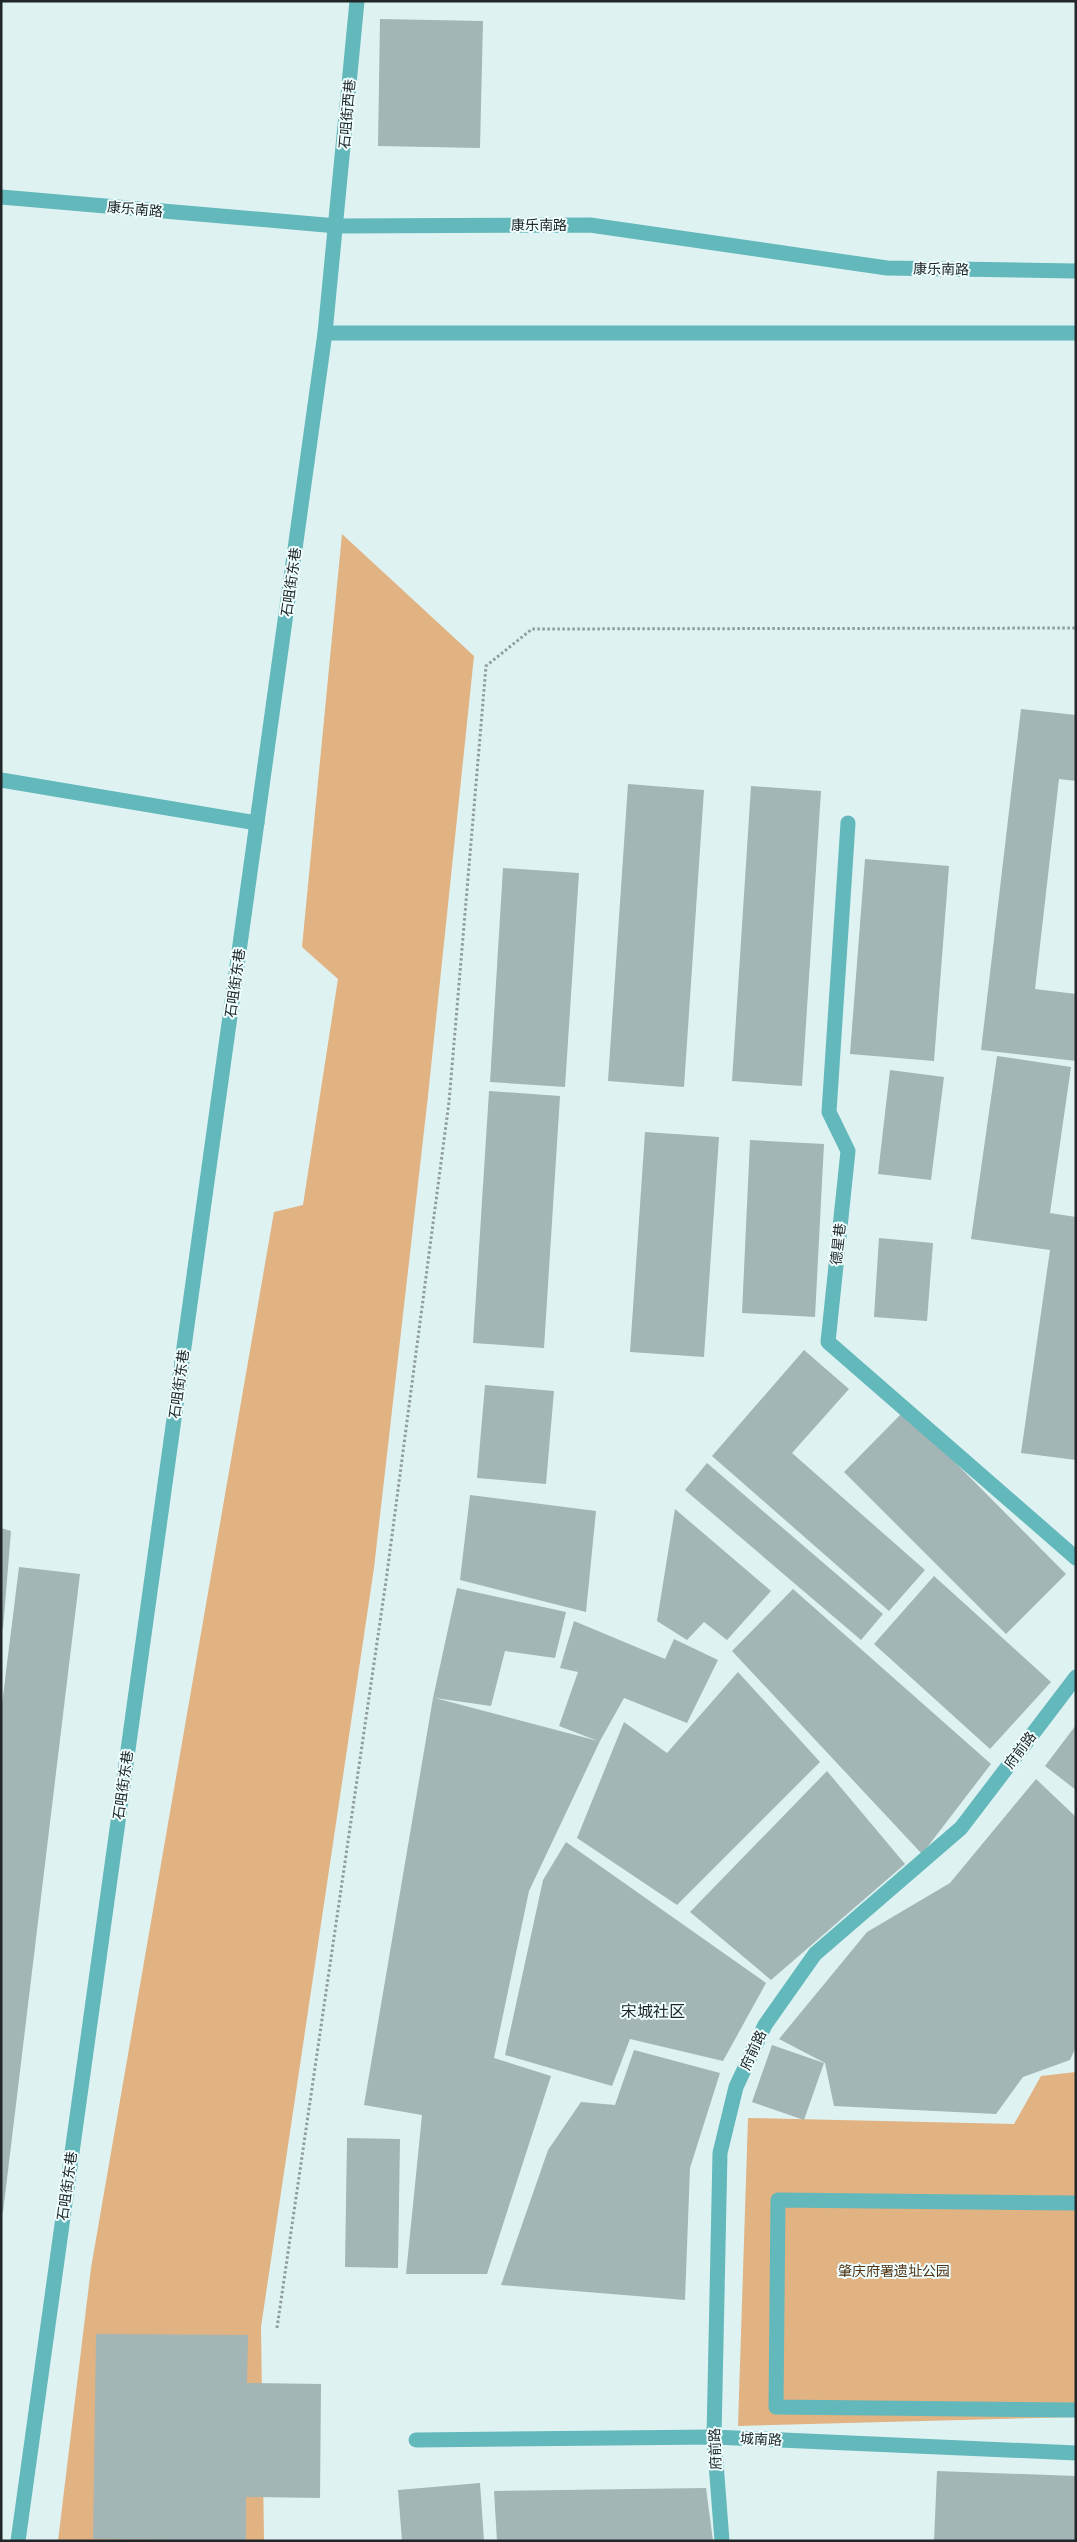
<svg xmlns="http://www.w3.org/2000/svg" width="1077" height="2542" font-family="Poppins,'Noto Sans SC',sans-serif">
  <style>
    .green { fill: #e1b282 }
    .building { fill: #a3b5b5 }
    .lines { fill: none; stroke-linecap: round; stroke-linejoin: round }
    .path { stroke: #8f9c9d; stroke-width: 3; stroke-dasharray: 2.5 2.5; stroke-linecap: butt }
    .minor { stroke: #63b8bb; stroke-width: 15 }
    .labels { text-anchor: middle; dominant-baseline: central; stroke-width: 4; stroke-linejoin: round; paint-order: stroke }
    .street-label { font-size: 14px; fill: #212728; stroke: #effeff }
    .park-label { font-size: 14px; fill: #523515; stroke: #effeff }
    .quarter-label { font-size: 16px; fill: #212728; stroke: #effeff }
  </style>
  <rect width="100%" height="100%" fill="#dff2f2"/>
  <g class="green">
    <polygon points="342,534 474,656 428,1096 374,1568 261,2327 264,2541 58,2541 91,2268 274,1212 303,1205 338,979 302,947"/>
    <polygon points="1076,2072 1076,2417 738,2426 748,2118 1014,2124 1041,2076"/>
  </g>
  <g class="building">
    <polygon points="380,19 483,21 480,148 378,146"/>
    <polygon points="1021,709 1076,715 1076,781 1059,779 1035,989 1076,994 1076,1061 981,1050"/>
    <polygon points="628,784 704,790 684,1087 608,1081"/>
    <polygon points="751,786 821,791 802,1086 732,1081"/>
    <polygon points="865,859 949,866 934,1061 850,1054"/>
    <polygon points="503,868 579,873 565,1087 490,1082"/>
    <polygon points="997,1056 1071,1067 1050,1213 1076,1217 1076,1460 1021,1453 1050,1250 971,1239"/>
    <polygon points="890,1070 944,1077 931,1180 878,1174"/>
    <polygon points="489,1091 560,1096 544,1348 473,1343"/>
    <polygon points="645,1132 719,1137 704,1357 630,1352"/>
    <polygon points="750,1140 824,1144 815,1317 742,1313"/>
    <polygon points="879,1238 933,1243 927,1321 874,1317"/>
    <polygon points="804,1350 849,1389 792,1453 925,1570 889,1611 712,1456"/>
    <polygon points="485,1385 554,1391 546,1484 477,1478"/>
    <polygon points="904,1411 1066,1574 1006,1634 844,1472"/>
    <polygon points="707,1463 883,1614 861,1640 685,1490"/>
    <polygon points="470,1495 596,1511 586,1612 460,1580"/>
    <polygon points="675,1509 771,1591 727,1640 704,1622 687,1640 657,1621"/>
    <polygon points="1,1528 11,1531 3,1629 1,1629"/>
    <polygon points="19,1567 80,1574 3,2212 1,2212 1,1712"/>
    <polygon points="934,1576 1051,1682 990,1749 874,1644"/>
    <polygon points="457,1588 566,1612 555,1658 505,1651 491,1706 435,1698 598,1741 559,1726 578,1672 560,1668 574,1621 665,1659 674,1639 718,1660 687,1723 624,1698 600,1741 529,1891 494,2058 551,2076 487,2274 406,2274 422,2115 364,2105 433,1698"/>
    <polygon points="793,1589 991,1764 922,1854 732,1651"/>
    <polygon points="738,1672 820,1762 677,1905 577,1838 624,1722 667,1753"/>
    <polygon points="1076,1725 1076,1790 1045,1766"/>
    <polygon points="827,1771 905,1864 771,1980 690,1912"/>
    <polygon points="1036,1779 1076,1817 1076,2047 1070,2060 1023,2077 996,2114 834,2106 825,2063 779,2039 867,1932 950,1883"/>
    <polygon points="566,1842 766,1983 723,2061 630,2039 612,2086 505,2055 543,1880"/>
    <polygon points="772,2045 824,2063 804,2120 752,2102"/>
    <polygon points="634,2050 720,2073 690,2168 685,2300 501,2285 548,2150 581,2102 615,2105"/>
    <polygon points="347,2138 400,2139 398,2268 345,2267"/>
    <polygon points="96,2334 248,2335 247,2383 321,2384 320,2498 246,2497 246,2541 93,2539"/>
    <polygon points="937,2471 1076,2476 1076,2541 934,2541"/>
    <polygon points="480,2483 484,2541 402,2541 398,2490"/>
    <polygon points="706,2488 713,2541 497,2541 494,2491"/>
  </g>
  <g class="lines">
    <polyline class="path" points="277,2328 386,1581 449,1102 486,666 532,629 1076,628"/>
    <g class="minor">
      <polyline points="1,197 337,226 590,225 887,268 1076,271"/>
      <polyline points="325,333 1076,333"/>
      <polyline points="1,780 257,823"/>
      <polyline points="848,823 829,1112 848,1151 828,1342 1076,1558"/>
      <polyline points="1076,2203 778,2200 776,2407 1076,2410"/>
      <polyline points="416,2440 714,2437 1076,2453"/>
      <polyline points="18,2541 325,333 357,1"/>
      <polyline points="722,2541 714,2437 720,2153 736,2087 765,2025 815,1954 961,1828 1076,1677"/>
    </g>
  </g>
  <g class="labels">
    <g class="street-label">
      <text transform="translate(347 114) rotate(-85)">石咀街西巷</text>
      <text transform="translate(135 209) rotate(5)">康乐南路</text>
      <text x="539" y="225">康乐南路</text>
      <text transform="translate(941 269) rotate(1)">康乐南路</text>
      <text transform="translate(291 582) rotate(-82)">石咀街东巷</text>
      <text transform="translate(235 983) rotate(-82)">石咀街东巷</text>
      <text transform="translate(838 1244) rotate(-84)">德星巷</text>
      <text transform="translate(179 1384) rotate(-82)">石咀街东巷</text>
      <text transform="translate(1020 1750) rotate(-53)">府前路</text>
      <text transform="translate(123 1785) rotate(-82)">石咀街东巷</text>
      <text transform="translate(753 2050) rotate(-65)">府前路</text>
      <text transform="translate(67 2186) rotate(-82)">石咀街东巷</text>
      <text transform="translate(761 2439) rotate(3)">城南路</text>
      <text transform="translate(715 2449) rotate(-92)">府前路</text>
    </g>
    <g class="park-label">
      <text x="894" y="2271">肇庆府署遗址公园</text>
    </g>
    <g class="quarter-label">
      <text x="653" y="2011">宋城社区</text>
    </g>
  </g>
  <rect width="1077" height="2542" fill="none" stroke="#212728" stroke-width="5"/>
</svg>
